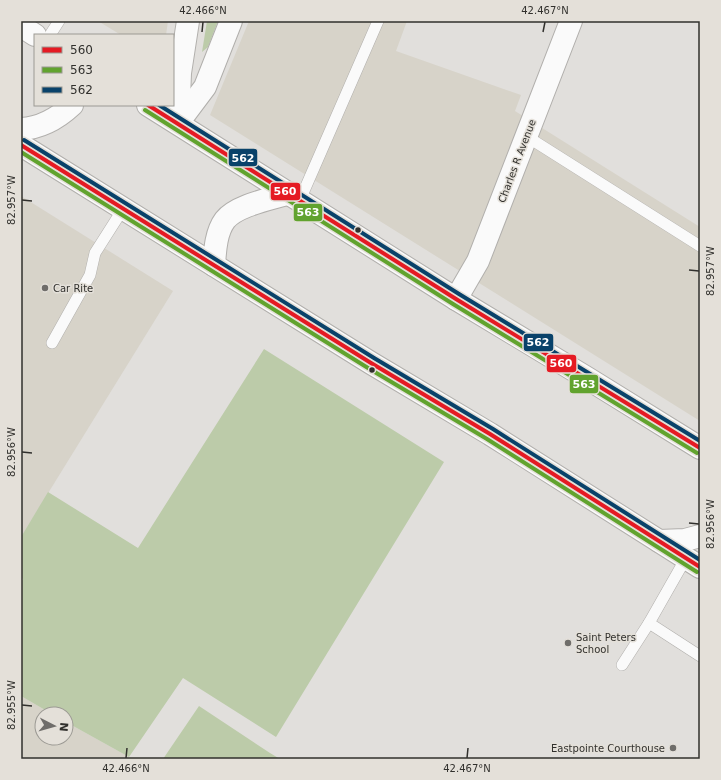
<svg xmlns="http://www.w3.org/2000/svg" width="721" height="780" font-family="'DejaVu Sans',sans-serif">
  <style>
    .built { fill: #d7d3c9 }
    .green { fill: #bccba9 }
    .lines { fill: none; stroke-linecap: round; stroke-linejoin: round }
    .lane-casing { stroke: #b1afac; stroke-width: 12 }
    .street-casing { stroke: #b1afac; stroke-width: 24 }
    .primary-casing { stroke: #b1afac; stroke-width: 24 }
    .lane { stroke: #fafafa; stroke-width: 11 }
    .street { stroke: #fafafa; stroke-width: 22 }
    .primary { stroke: #fafafa; stroke-width: 22 }
    .bus-1-casing { stroke: #e4e0d9; stroke-width: 7 }
    .bus-2-casing { stroke: #e4e0d9; stroke-width: 7 }
    .bus-3-casing { stroke: #e4e0d9; stroke-width: 7 }
    .bus-1 { stroke: #e51a23; stroke-width: 4 }
    .bus-2 { stroke: #61a32e; stroke-width: 4 }
    .bus-3 { stroke: #09426a; stroke-width: 4 }
    .ticks { fill: none; stroke: #31302d; stroke-width: 1.5 }
    .bus-dot { fill: #31302d; stroke: #e4e0d9; stroke-width: 1.5 }
    .poi-dot { fill: #6f6d6a; stroke: #e4e0d9; stroke-width: 1.5 }
    .labels { text-anchor: middle; dominant-baseline: central; stroke-width: 3; stroke-linejoin: round; paint-order: stroke }
    .street-label { font-size: 10px; fill: #31302d; stroke: #e4e0d9 }
    .poi-label { font-size: 10px; fill: #31302d; stroke: #e4e0d9; text-anchor: start }
    .line-badge { stroke: #e4e0d9; stroke-width: 1.5 }
    .badge-label { font-size: 11px; text-anchor: middle; font-weight: bold; fill: #fff }
    .neatline { fill: none; stroke: #31302d; stroke-width: 1.5 }
    .ticks-label { font-size: 10px; text-anchor: middle; fill: #31302d }
  </style>
  <rect width="100%" height="100%" fill="#e1dfdc"/>
  <g class="built">
    <polygon points="98,21 168,21 166,35 121,35"/>
    <polygon points="249,21 407,21 396,51 521,95 515,111 700,227 700,421 210,115"/>
    <polygon points="21,196 173,291 21,537"/>
    <polygon points="21,696 52,714 42,714 42,738 66,738 66,722 129,757 128,759 21,759"/>
  </g>
  <g class="green">
    <polygon points="207,21 218,21 208,47 202,52"/>
    <polygon points="264,349 444,462 276,737 183,678 129,757 66,722 66,714 52,714 21,696 21,582 23,579 21,578 21,537 48,492 138,548"/>
    <polygon points="199,706 270,753 280,759 163,759"/>
  </g>
  <g class="lines">
    <g class="lane-casing">
      <g id="lane">
        <polyline points="50,35 59,21"/>
        <polyline points="526,136 700,246"/>
        <polyline points="300,200 378,21"/>
        <polyline points="52,343 90,275 95,253 123,209"/>
        <polyline points="686,558 649,623 700,656"/>
        <polyline points="622,665 649,623"/>
      </g>
    </g>
    <g class="street-casing">
      <g id="street">
        <polyline points="178,123 205,87 231,21"/>
        <polyline points="178,123 180,73 188,21"/>
        <polyline points="456,299 478,261 571,21"/>
      </g>
    </g>
    <g class="primary-casing">
      <g id="primary">
        <polyline points="21,26 35,35"/>
        <polyline points="148,105 456,299 587,378 700,448"/>
        <path d="M21,129C41,128 57,119 72,105"/>
        <polyline points="21,145 371,363 490,434 700,567"/>
        <path d="M214,265C215,250 216,232 225,220C237,205 271,199 290,193"/>
        <polyline points="659,541 685,540 700,536"/>
      </g>
    </g>
    <use href="#lane" class="lane"/>
    <use href="#street" class="street"/>
    <use href="#primary" class="primary"/>
    <g class="bus-1-casing">
      <g id="bus-1">
        <polyline points="148,105 456,299 700,448"/>
        <polyline points="21,145 371,363 490,434 700,567"/>
      </g>
    </g>
    <g class="bus-2-casing">
      <g id="bus-2">
        <polyline points="145,110 453,304 697,453"/>
        <polyline points="21,152 368,368 487,439 697,572"/>
      </g>
    </g>
    <g class="bus-3-casing">
      <g id="bus-3">
        <polyline points="159,105 459,294 700,441"/>
        <polyline points="24,140 374,358 493,429 700,560"/>
      </g>
    </g>
    <use href="#bus-1" class="bus-1"/>
    <use href="#bus-2" class="bus-2"/>
    <use href="#bus-3" class="bus-3"/>
  </g>
  <path class="ticks" d="M202,32L203,22M543,32L545,22M22,200L32,201M689,270L699,271M22,452L32,453M689,523L699,524M22,705L32,706M126,758L127,748M467,758L468,748"/>
  <g class="bus-dot">
    <circle cx="358" cy="230" r="3.5"/>
    <circle cx="372" cy="370" r="3.5"/>
  </g>
  <g class="poi-dot">
    <circle cx="45" cy="288" r="4"/>
    <circle cx="568" cy="643" r="4"/>
    <circle cx="673" cy="748" r="4"/>
  </g>
  <g class="labels">
    <g class="street-label">
      <text transform="translate(517 161) rotate(-69)">Charles R Avenue</text>
    </g>
    <g class="poi-label">
      <text x="53" y="288">Car Rite</text>
      <text x="576" y="637">Saint Peters<tspan x="576" dy="12">School</tspan></text>
      <text x="665" y="748" text-anchor="end">Eastpointe Courthouse</text>
    </g>
  </g>
  <g class="line-badge">
    <rect x="228" y="148" width="30" height="19" rx="4" fill="#09426a"/>
    <rect x="270" y="182" width="31" height="19" rx="4" fill="#e51a23"/>
    <rect x="293" y="203" width="30" height="19" rx="4" fill="#61a32e"/>
    <rect x="523" y="333" width="31" height="19" rx="4" fill="#09426a"/>
    <rect x="546" y="354" width="31" height="19" rx="4" fill="#e51a23"/>
    <rect x="569" y="374" width="30" height="20" rx="4" fill="#61a32e"/>
  </g>
  <g class="badge-label">
    <text x="243" y="162">562</text>
    <text x="285" y="195">560</text>
    <text x="308" y="216">563</text>
    <text x="538" y="346">562</text>
    <text x="561" y="367">560</text>
    <text x="584" y="388">563</text>
  </g>
  <rect width="721" height="780" fill="none" stroke="#e4e0d9" stroke-width="44"/>
  <rect x="34" y="34" width="140" height="72" fill="#e4e0d9" stroke="#9c9a94"/>
  <rect x="42" y="47" width="20" height="6" fill="#e51a23" stroke="#9c9a94"/>
  <text x="70" y="54" font-size="12" fill="#31302d">560</text>
  <rect x="42" y="67" width="20" height="6" fill="#61a32e" stroke="#9c9a94"/>
  <text x="70" y="74" font-size="12" fill="#31302d">563</text>
  <rect x="42" y="87" width="20" height="6" fill="#09426a" stroke="#9c9a94"/>
  <text x="70" y="94" font-size="12" fill="#31302d">562</text>
  <g transform="translate(54 726) rotate(96)"><circle r="19" fill="#e4e0d9" stroke="#9c9a94"/>
  <path d="M0-3L7 15L0 10L-7 15Z" fill="#6f6d6a"/>
  <text y="-6" font-size="11" font-weight="bold" text-anchor="middle" fill="#31302d">N</text>
  </g>
  <rect x="22" y="22" width="677" height="736" class="neatline"/>
  <g class="ticks-label">
    <text x="203" y="14">42.466°N</text>
    <text x="545" y="14">42.467°N</text>
    <text transform="translate(11 200) rotate(-90)" y="4">82.957°W</text>
    <text transform="translate(710 271) rotate(-90)" y="4">82.957°W</text>
    <text transform="translate(11 452) rotate(-90)" y="4">82.956°W</text>
    <text transform="translate(710 524) rotate(-90)" y="4">82.956°W</text>
    <text transform="translate(11 705) rotate(-90)" y="4">82.955°W</text>
    <text x="126" y="772">42.466°N</text>
    <text x="467" y="772">42.467°N</text>
  </g>
</svg>
